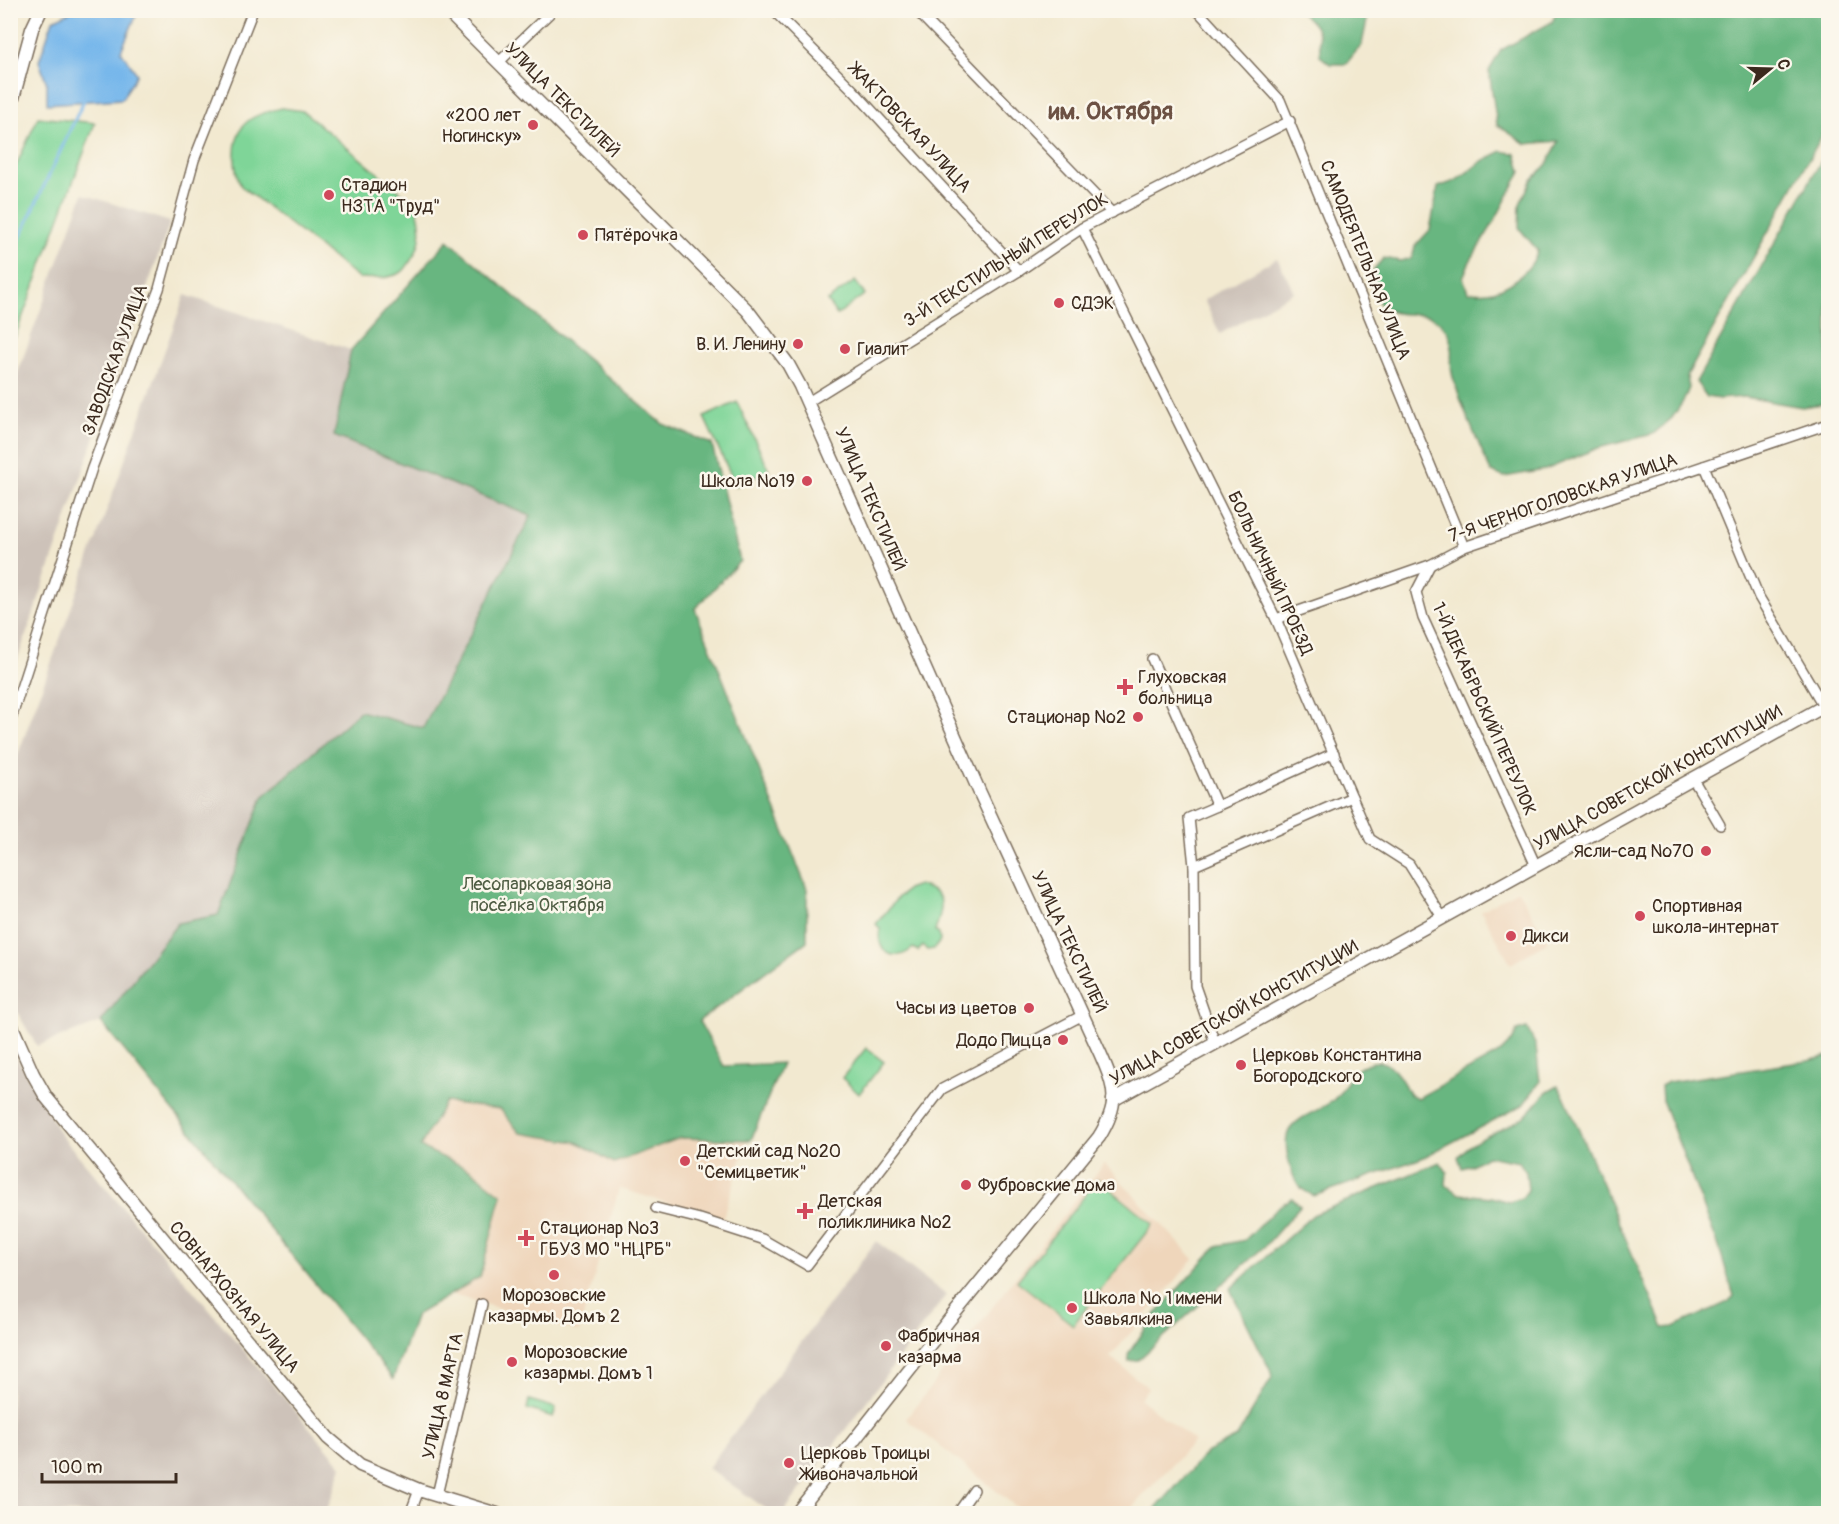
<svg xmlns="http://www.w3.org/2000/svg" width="1839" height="1524" font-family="Pangolin,sans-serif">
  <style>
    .built { fill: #efd6bb }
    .industrial { fill: #cdc2b9 }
    .green { fill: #7fd598; stroke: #5d805b; stroke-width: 1.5 }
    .forest { fill: #67b680; stroke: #51704f; stroke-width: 1.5 }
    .water { fill: #77b7eb; stroke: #597084; stroke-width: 1.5 }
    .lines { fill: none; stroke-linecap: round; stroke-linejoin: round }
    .stream { stroke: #77b7eb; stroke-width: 3 }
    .minor-casing { stroke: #7b6d5c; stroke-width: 12 }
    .tertiary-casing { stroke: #7b6d5c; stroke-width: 15 }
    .minor { stroke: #fff; stroke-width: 9 }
    .tertiary { stroke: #fff; stroke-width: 12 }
    .poi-dot { fill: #d1495b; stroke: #fbf7ec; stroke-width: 2 }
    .labels { text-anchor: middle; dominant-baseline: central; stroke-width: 5; stroke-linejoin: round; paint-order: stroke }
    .street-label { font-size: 18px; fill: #3b2a1e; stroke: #fbf7ec }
    .poi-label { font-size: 18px; fill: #3b2a1e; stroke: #fbf7ec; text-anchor: start }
    .park-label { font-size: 18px; fill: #4f5d43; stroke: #fbf7ec }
    .district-label { font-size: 24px; font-weight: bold; fill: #6c5143; stroke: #fbf7ec }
  </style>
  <rect width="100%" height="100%" fill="#fbf7ec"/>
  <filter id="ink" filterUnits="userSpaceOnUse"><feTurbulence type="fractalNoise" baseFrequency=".0167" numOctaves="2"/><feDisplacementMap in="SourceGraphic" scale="12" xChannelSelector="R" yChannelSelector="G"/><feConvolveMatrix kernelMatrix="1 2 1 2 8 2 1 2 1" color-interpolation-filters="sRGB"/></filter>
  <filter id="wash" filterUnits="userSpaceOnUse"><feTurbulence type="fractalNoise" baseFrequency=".008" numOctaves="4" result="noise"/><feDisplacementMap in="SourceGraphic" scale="24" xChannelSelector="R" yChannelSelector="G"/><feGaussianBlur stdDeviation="1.35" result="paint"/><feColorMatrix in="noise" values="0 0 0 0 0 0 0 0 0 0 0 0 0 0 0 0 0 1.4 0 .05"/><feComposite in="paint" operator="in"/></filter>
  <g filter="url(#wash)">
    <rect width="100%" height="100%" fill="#f2e9d0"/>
    <g class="built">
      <polygon points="1518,890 1548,942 1511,964 1481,911"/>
      <polygon points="431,1076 758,1107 722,1220 619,1188 579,1332 433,1289 408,1156"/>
      <polygon points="1104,1163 1194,1259 1110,1357 1148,1388 1140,1399 1194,1441 1127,1513 1024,1513 906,1419"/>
    </g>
    <g class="industrial">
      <polygon points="83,194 170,222 11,678 11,391"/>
      <polygon points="1277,258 1294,292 1220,334 1204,300"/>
      <polygon points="185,295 351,350 334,436 531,516 422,728 360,711 263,797 218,915 178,923 101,1022 37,1046 11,1002 10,776"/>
      <polygon points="10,1045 60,1134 342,1466 326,1513 11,1513"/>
      <polygon points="876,1241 946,1295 783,1513 772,1513 708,1468"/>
    </g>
    <g class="green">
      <path d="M282,108L303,111L416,205C422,225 424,242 411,260C409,263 406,269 402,272C390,279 373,279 359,278L241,186C233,169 232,141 243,126C251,115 270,111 282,108Z"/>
      <polygon points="38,117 95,123 15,337 10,328 11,177"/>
      <polygon points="855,281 865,294 837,315 827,301"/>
      <polygon points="737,402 769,470 736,486 704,417"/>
      <path d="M918,885C948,893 943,906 935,931L939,934L940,941L934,949L927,950L923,946L918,951L913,948C895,964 875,952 880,929L876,924L899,896L902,895L907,889Z"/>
      <polygon points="866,1048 884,1062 859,1094 842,1078"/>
      <polygon points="1098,1179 1153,1224 1073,1325 1017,1281"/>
      <polygon points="529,1400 556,1408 553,1417 527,1409"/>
    </g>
    <g class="forest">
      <path d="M1299,11H1369L1362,44L1346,64H1330L1320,56C1320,32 1319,26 1299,11Z"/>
      <path d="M1557,11H1828V125L1687,376L1689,388L1684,400L1672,418L1653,434L1598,448L1545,470L1504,477L1491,472C1480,446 1468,421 1459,395C1457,388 1453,380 1452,373C1449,358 1456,341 1445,328C1426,304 1406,321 1386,309C1375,303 1368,279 1375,268C1377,265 1381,261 1384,258L1400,261L1412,258L1415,246L1430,230L1438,187L1455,181L1484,160L1502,151L1516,154L1521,171L1493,224L1469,263L1463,278L1468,292C1474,292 1482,293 1488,292C1509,289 1531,271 1538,251L1519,228L1520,204L1531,181L1547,164L1559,141L1526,144L1497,125L1489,71L1501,50L1552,22Z"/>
      <polygon points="1828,149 1828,403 1802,407 1744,397 1719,399 1707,397 1696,382"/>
      <polygon points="448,240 663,424 712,444 740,561 695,609 807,889 807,941 699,1021 724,1066 782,1063 751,1140 680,1138 614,1163 577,1142 520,1133 500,1109 445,1102 420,1147 471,1170 502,1195 480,1277 416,1315 393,1379 101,1022 178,923 218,915 263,797 360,711 423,728 531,516 334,436 351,350"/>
      <path d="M1527,1028L1536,1046L1540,1082L1523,1105L1422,1158L1314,1196C1310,1194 1306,1192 1302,1189C1291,1179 1281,1142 1290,1129C1300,1115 1320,1111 1332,1101C1343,1093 1347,1077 1358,1069C1384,1050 1399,1072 1409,1094L1418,1098L1501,1052L1512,1041L1517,1031Z"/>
      <path d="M1828,1056V1513H1152L1207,1452L1237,1437L1273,1376L1230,1289L1313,1215L1440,1162L1447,1172L1446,1185L1459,1194L1491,1197L1509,1202L1522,1198L1528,1190L1526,1172L1519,1162L1487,1156L1472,1165L1462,1168L1458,1157C1475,1136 1505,1131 1526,1115C1536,1107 1545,1089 1558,1086L1566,1100L1664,1328L1674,1327L1728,1302L1734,1296L1719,1247L1662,1100L1661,1086L1668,1082L1808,1061Z"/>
      <polygon points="1292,1198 1300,1206 1267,1244 1138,1360 1129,1361 1128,1354 1158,1311 1217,1246 1245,1240 1276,1209"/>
    </g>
    <polygon class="water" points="72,11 138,11 121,51 137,74 122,99 47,104 47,84 39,61 53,20"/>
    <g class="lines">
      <polyline class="stream" points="10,259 85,98"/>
    </g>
  </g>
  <g filter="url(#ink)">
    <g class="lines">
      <g class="minor-casing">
        <g id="minor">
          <polyline points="773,10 854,91 1019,271"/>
          <polyline points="916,10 1112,213"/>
          <polyline points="1197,10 1280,100 1464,547"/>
          <polyline points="499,62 553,10"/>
          <polyline points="1082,228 1276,619 1370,839 1409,864 1442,917"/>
          <polyline points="808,402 1019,271 1082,228 1290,121"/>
          <polyline points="1704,466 1759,597 1824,707"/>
          <polyline points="1430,565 1416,592 1423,618 1536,866"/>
          <polyline points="1276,619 1430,565 1464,547 1828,424"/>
          <polyline points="1152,659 1217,806 1334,753"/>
          <polyline points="10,722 92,468 159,289 194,160 253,10"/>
          <polyline points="1693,779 1720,825"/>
          <polyline points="1194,866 1189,818 1217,806"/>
          <polyline points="1215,1043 1195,986 1194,866 1352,797"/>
          <polyline points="656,1208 700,1219 762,1239 807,1265 942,1089 1083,1015"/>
          <polyline points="437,1495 482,1304"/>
          <polyline points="410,1514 419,1490"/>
          <polyline points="957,1514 974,1490"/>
        </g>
      </g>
      <g class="tertiary-casing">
        <g id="tertiary">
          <path d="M446,10L748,311L788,364L800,386L980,793L1100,1053C1116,1089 1120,1103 1099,1137L949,1320L796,1514"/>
          <polyline points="10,109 32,29 41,10"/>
          <polyline points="10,1022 33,1074 46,1097 328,1438 360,1465 419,1490 497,1514"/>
          <polyline points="1113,1100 1828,704"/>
        </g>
      </g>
      <use href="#minor" class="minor"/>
      <use href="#tertiary" class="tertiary"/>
    </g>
  </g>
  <g class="poi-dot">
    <circle cx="533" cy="125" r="6"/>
    <circle cx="329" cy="195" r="6"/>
    <circle cx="583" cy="235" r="6"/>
    <circle cx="1059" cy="303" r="6"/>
    <circle cx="798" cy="344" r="6"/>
    <circle cx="845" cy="349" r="6"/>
    <circle cx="807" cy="481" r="6"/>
    <path d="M1122 678h6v6h6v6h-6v6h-6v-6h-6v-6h6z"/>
    <circle cx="1138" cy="717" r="6"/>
    <circle cx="1706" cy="851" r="6"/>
    <circle cx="1640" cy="916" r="6"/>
    <circle cx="1511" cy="936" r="6"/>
    <circle cx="1029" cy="1008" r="6"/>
    <circle cx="1063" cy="1040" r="6"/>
    <circle cx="1241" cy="1065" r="6"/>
    <circle cx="685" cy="1161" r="6"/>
    <circle cx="966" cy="1185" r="6"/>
    <path d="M802 1202h6v6h6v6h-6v6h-6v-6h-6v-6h6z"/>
    <path d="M523 1229h6v6h6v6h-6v6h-6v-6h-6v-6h6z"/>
    <circle cx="554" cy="1275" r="6"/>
    <circle cx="1072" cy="1308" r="6"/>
    <circle cx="886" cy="1346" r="6"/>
    <circle cx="512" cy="1362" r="6"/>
    <circle cx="789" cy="1463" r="6"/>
  </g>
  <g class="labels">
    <g class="street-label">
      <text transform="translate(562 100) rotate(45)">УЛИЦА ТЕКСТИЛЕЙ</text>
      <text transform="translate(910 128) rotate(47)">ЖАКТОВСКАЯ УЛИЦА</text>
      <text transform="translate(1006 260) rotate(-32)">3-Й ТЕКСТИЛЬНЫЙ ПЕРЕУЛОК</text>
      <text transform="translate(1365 260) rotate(68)">САМОДЕЯТЕЛЬНАЯ УЛИЦА</text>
      <text transform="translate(115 360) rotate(-70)">ЗАВОДСКАЯ УЛИЦА</text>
      <text transform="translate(1563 498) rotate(-19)">7-Я ЧЕРНОГОЛОВСКАЯ УЛИЦА</text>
      <text transform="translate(870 499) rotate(67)">УЛИЦА ТЕКСТИЛЕЙ</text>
      <text transform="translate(1270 573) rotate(65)">БОЛЬНИЧНЫЙ ПРОЕЗД</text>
      <text transform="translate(1484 709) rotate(66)">1-Й ДЕКАБРЬСКИЙ ПЕРЕУЛОК</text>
      <text transform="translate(1658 778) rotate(-29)">УЛИЦА СОВЕТСКОЙ КОНСТИТУЦИИ</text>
      <text transform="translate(1069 942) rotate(65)">УЛИЦА ТЕКСТИЛЕЙ</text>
      <text transform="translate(1234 1013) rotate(-29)">УЛИЦА СОВЕТСКОЙ КОНСТИТУЦИИ</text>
      <text transform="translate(234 1297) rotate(50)">СОВНАРХОЗНАЯ УЛИЦА</text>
      <text transform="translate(443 1396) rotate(-77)">УЛИЦА 8 МАРТА</text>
    </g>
    <g class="poi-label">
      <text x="521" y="115" text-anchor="end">«200 лет<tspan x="521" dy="21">Ногинску»</tspan></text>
      <text x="341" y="185">Стадион<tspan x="341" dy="21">НЗТА "Труд"</tspan></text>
      <text x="595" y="235">Пятёрочка</text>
      <text x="1071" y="303">СДЭК</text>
      <text x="786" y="344" text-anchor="end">В. И. Ленину</text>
      <text x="857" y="349">Гиалит</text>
      <text x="795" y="481" text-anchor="end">Школа №19</text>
      <text x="1138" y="677">Глуховская<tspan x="1138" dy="21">больница</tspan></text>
      <text x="1126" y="717" text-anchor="end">Стационар №2</text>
      <text x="1694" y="851" text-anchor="end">Ясли-сад №70</text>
      <text x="1652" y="906">Спортивная<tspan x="1652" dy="21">школа-интернат</tspan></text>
      <text x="1523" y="936">Дикси</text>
      <text x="1017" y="1008" text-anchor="end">Часы из цветов</text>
      <text x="1051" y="1040" text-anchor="end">Додо Пицца</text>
      <text x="1253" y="1055">Церковь Константина<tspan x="1253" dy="21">Богородского</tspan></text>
      <text x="697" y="1151">Детский сад №20<tspan x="697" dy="21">"Семицветик"</tspan></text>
      <text x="978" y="1185">Фубровские дома</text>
      <text x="818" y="1201">Детская<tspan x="818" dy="21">поликлиника №2</tspan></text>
      <text x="540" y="1228">Стационар №3<tspan x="540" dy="21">ГБУЗ МО "НЦРБ"</tspan></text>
      <text x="554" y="1295" text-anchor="middle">Морозовские<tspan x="554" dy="21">казармы. Домъ 2</tspan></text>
      <text x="1084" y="1298">Школа № 1 имени<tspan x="1084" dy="21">Завьялкина</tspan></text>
      <text x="898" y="1336">Фабричная<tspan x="898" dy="21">казарма</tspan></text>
      <text x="524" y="1352">Морозовские<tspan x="524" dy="21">казармы. Домъ 1</tspan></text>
      <text x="801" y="1453">Церковь Троицы<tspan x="801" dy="21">Живоначальной</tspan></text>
    </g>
    <g class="park-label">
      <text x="537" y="884">Лесопарковая зона<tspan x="537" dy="21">посёлка Октября</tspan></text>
    </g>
    <g class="district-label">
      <text x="1111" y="111">им. Октября</text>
    </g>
  </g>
  <rect width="1839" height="1524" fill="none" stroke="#fbf7ec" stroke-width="36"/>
  <g transform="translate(1770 69) rotate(71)" stroke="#fbf7ec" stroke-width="4.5" paint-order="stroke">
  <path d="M0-4.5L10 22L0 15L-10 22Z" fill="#3b2a1e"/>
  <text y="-9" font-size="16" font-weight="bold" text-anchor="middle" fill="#3b2a1e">С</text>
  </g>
  <path d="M42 1473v9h134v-9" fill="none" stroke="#3b2a1e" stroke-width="3"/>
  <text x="51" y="1473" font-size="18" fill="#3b2a1e" stroke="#fbf7ec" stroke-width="4.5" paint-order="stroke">100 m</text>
</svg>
